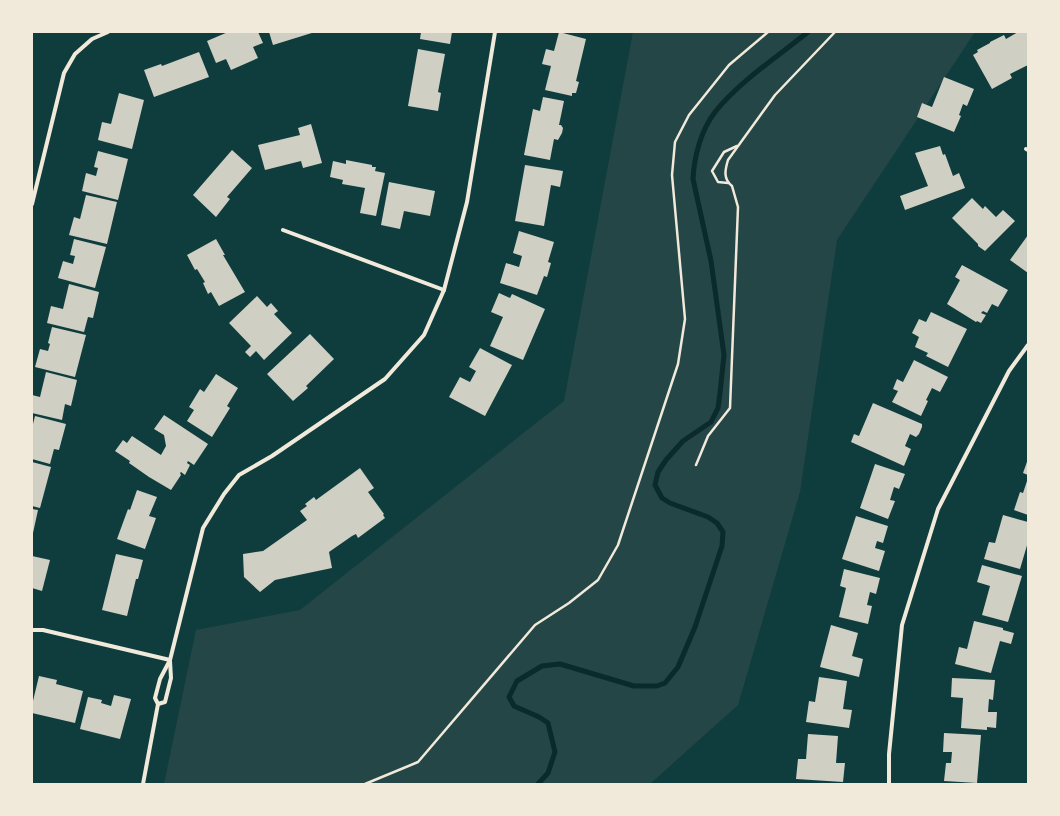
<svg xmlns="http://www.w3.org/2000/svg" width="1060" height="816" font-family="'Source Sans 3',sans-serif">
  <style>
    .green { fill: #244646 }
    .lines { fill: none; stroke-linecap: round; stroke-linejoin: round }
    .stream { stroke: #0a2a2b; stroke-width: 5 }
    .building { fill: #cfcfc3 }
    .path { stroke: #f1e9da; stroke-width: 2.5 }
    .minor { stroke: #f1e9da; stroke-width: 4 }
  </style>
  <rect width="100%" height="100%" fill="#0f3d3e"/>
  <polygon class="green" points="633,32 975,32 837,240 800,492 738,705 650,784 164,784 196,630 300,610 564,401"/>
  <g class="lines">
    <path class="stream" d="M538,784L548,773L555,752L548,723L539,717L514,706L509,697L517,681L542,666L560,664L634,686H657L665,683L678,667L695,627L722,546L723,532L717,523L708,517L670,503L662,498L655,485L658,472L666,460L683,441L711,422L718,408L720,393L724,355L711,261L693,179C694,157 701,130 715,112C740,81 777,57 808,32"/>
  </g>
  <g class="building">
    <polygon points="228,32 258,32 263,43 253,47 258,58 231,70 226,59 216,63 207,41"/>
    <polygon points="269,32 315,32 273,45"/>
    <polygon points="421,32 452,32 450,44 420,39"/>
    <polygon points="559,32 586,39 576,81 579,82 576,93 572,93 572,96 545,90 551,66 542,64 546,49 554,51"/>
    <polygon points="1018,32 1025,33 1028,32 1028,65 1010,74 1012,78 992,89 973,55 978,52 977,50 990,43 990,42 1004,35 1006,39"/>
    <polygon points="418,49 445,54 438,92 441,93 438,111 408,106"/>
    <polygon points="199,52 209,77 154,97 144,70 161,64 162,66"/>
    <polygon points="944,77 974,89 967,106 963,104 959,115 961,116 954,132 917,117 922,103 932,107"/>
    <polygon points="119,93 144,100 132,149 98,140 102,122 111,124"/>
    <polygon points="543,97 564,101 559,125 561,125 563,128 562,133 558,140 554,139 550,160 524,155 533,109 540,111"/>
    <polygon points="311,124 322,163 303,168 301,161 265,170 258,145 300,135 298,128"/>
    <polygon points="940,146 943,155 945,154 953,176 959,173 965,188 905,210 900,196 928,186 915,153"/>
    <polygon points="232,150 252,168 227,197 230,199 216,217 193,195"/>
    <polygon points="98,151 128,159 118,200 82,191 86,173 96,176 98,168 94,167"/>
    <polygon points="346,160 372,165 372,167 376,167 375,171 385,173 376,216 360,213 365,188 342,184 343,180 330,177 333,161 346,164"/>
    <polygon points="525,165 563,171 560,187 551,185 544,226 515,221"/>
    <polygon points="389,182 435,191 430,216 404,211 400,229 381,225"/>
    <polygon points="86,195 117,202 107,244 69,235 74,217 80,219"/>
    <polygon points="972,198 983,209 985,206 996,217 1003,210 1015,221 985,251 978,246 978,244 952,218"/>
    <polygon points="519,231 554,242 548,262 551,263 547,277 544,276 537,295 500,283 506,263 519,267 522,256 513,253"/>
    <polygon points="1028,235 1028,273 1010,260"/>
    <polygon points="74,239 106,247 95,288 58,278 63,261 73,264 75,256 70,255"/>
    <polygon points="216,239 225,255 223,255 245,292 219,306 211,292 208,294 203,283 205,282 197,269 195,270 187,255"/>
    <polygon points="962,265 1008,290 998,307 992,304 987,313 983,311 981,313 986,315 981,323 977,321 976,322 947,304 960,280 955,277"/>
    <polygon points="69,284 99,292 93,318 88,317 84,332 47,323 51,306 63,309"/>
    <polygon points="499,293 510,298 512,294 545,309 523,360 490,346 503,317 491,312"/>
    <polygon points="257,296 267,307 271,303 278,311 274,314 292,333 264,360 256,351 250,357 245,352 251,346 229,323"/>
    <polygon points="931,312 967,329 948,367 926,356 928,353 915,347 919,337 912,333 919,319 926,322"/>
    <polygon points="52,327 86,335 75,377 35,367 40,349 48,351 50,344 48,343"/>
    <polygon points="310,334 334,359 306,386 308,388 293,401 267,374"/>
    <polygon points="480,348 512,365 485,416 449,397 460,377 470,382 476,371 469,367"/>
    <polygon points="914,360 948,377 940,392 932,388 926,400 928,401 921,416 892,402 898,391 893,389 897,379 903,382"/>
    <polygon points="46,372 77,380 71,406 65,404 62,420 32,413 32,395 40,397"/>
    <polygon points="216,374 238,388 227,406 230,408 212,437 187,421 194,410 189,407 200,389 204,392"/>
    <polygon points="873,403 922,424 922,427 919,434 916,437 910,434 905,446 911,449 904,466 851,442 854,434 859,436"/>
    <polygon points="164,415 208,444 194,465 188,461 187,463 190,465 185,475 181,472 180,473 181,475 171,490 149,477 129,463 130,461 115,451 123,440 127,443 132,436 161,455 166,446 164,435 154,429"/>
    <polygon points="35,416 66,424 59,450 54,449 50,464 32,459 32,428"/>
    <polygon points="1028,459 1028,475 1023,473"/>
    <polygon points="32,462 51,467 40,508 32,506"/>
    <polygon points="875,464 905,474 899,489 894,487 890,500 895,501 888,519 860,508"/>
    <polygon points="360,468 374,488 368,492 384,514 383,515 385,518 358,538 356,534 352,536 329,552 332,568 275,580 260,592 244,577 243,554 263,551 307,520 300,511 307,506 305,504 314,497 316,500"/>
    <polygon points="1028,478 1028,515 1014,510 1020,492 1023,493"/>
    <polygon points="137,490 157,497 149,516 156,518 145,549 117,539 128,509 130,510"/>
    <polygon points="32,509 38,510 33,533 32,533"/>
    <polygon points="1003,515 1028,522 1028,542 1020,569 984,559 989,542 995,543"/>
    <polygon points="856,516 888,526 883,543 877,541 875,548 885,551 879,571 842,559"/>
    <polygon points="116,554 143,560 138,579 136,579 127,616 102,610"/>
    <polygon points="32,556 50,560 42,591 32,588"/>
    <polygon points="982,565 1022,576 1008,622 982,615 990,586 977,582"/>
    <polygon points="844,569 880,578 876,594 870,592 867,605 872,606 868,624 839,617 846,588 840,586"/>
    <polygon points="974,621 1003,628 1003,630 1014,633 1011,644 1000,641 991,673 955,664 959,647 967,649"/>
    <polygon points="831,625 858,633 852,656 863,659 859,677 820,667"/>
    <polygon points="39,676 57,680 56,684 83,691 75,723 32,713 32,705"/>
    <polygon points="819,677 847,681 843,709 852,710 849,728 806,722 809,701 815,702"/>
    <polygon points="952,678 995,680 993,700 989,699 988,712 997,712 996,728 987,727 987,730 961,728 963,698 951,697"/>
    <polygon points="114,695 131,699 120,739 80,729 88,697 102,700 101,703 111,706"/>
    <polygon points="944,733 981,735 977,783 944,781 946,763 951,763 952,752 943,752"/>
    <polygon points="808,734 838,736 836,763 845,763 843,782 796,779 798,759 806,759"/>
  </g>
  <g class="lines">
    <g class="path">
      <polyline points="728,183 718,182 712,171 724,152 737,146"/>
      <path d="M696,465L708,436L730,408L738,207L732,186C723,179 725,170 728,160L775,95L835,32"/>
      <polyline points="365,784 418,762 535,625 569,603 598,580 618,545 678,364 685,319 672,175 675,142 689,115 729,65 768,32"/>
    </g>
    <g class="minor">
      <polyline points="1026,149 1028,150"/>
      <polyline points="32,204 64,73 75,54 92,39 108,32"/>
      <polyline points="283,230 444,290"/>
      <polyline points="32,630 43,630 170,660"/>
      <polyline points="158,704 165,702 171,678 170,661"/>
      <polyline points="143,784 158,704 155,698 160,679 170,660 203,528 224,494 239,475 272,456 385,379 424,335 444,290 467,202 495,32"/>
      <polyline points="889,784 889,754 902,625 938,509 1009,371 1028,345"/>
    </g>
  </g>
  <rect width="1060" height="816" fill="none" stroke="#f1e9da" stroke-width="66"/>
</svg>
